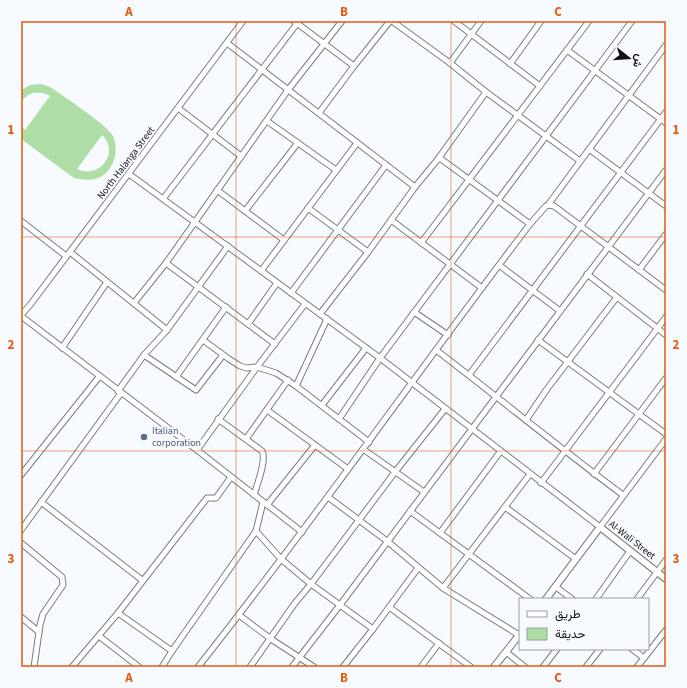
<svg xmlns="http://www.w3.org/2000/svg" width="687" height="688" font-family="'Source Sans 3',Vazirmatn,sans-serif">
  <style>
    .green { fill: #aedea5; fill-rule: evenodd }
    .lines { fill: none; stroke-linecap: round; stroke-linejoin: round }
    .minor-casing { stroke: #7a7d81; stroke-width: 7 }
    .major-casing { stroke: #7a7d81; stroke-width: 8 }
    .minor { stroke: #fff; stroke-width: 5 }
    .major { stroke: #fff; stroke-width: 6 }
    .grid { fill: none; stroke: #e8590c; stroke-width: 1; stroke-opacity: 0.55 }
    .service-dot { fill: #5c6f8a; stroke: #f7faff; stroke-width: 1.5 }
    .labels { text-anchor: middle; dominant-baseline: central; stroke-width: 4; stroke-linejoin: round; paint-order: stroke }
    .street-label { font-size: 10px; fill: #111113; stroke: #f7faff }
    .service-label { font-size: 10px; fill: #4e5e75; stroke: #f7faff; text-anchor: start }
    .neatline { fill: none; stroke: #e8590c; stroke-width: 1.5 }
    .grid-label { font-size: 13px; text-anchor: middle; font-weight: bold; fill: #e8590c }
  </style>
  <rect width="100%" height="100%" fill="#f7faff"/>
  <path class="green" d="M40,84L50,87C62,95 107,125 113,136C118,147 116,161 108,171C100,181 86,181 74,178L21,139V126L25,130L50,96C40,90 27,91 21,103V90L30,85ZM102,135C120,152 100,180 77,169Z"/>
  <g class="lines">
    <g class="minor-casing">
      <g id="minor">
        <polyline points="294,21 354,66"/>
        <polyline points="392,21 450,63 486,92 580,161"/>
        <polyline points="454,21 540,86"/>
        <polyline points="227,43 415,187 438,159 441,159 530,224 546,206 548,205 554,206 666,290"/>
        <polyline points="567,50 666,123"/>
        <polyline points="450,63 481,21"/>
        <polyline points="510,64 541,21"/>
        <polyline points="178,108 241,156"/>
        <polyline points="319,113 354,66 390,21"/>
        <polyline points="267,121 336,170"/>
        <polyline points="589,149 666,206"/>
        <polyline points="438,159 486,92"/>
        <polyline points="129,174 380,358 600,527 666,439"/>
        <polyline points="217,190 284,240"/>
        <polyline points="163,199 299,21"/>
        <polyline points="548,205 666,45"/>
        <polyline points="308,208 368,252"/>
        <polyline points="245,211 297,144"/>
        <polyline points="391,220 482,288"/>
        <polyline points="21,221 66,256"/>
        <polyline points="421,243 589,21"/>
        <polyline points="70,252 167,330"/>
        <polyline points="166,263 275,344"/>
        <polyline points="499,265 560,311"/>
        <polyline points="639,270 666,234"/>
        <polyline points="261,271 357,143"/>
        <polyline points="587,274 666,335"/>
        <polyline points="291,293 386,165"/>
        <polyline points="134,303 166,263 288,90 342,21"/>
        <polyline points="414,312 448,335"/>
        <polyline points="320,314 368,252 415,187"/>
        <polyline points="21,315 30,305 243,21"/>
        <polyline points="21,316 197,450 302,532"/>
        <polyline points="248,324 277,283"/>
        <polyline points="203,340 229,359 240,366 247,368 257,367 276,373 296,386 369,442"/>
        <polyline points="538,340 666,434"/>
        <polyline points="62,348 107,282"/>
        <path d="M436,350C499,398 560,448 623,495"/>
        <polyline points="144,355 196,390 223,355"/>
        <polyline points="469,375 666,112"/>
        <polyline points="176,377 226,307"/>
        <polyline points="296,386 327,319"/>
        <polyline points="118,391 144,355 167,330 228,246"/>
        <polyline points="322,405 366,348"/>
        <polyline points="267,410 348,469"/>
        <path d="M218,419L262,451C267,459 257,485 254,495"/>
        <polyline points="339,419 380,358 632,21"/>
        <polyline points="526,420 547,389 617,297"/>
        <polyline points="246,439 288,380"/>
        <polyline points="363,449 424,492"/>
        <polyline points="197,450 257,367 305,304"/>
        <polyline points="594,474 666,378"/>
        <polyline points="21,475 99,377"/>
        <polyline points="541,483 666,317"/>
        <polyline points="328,497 387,541 443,588 519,635"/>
        <polyline points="41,502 142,580"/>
        <polyline points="267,505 315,445"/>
        <polyline points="505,507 576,559"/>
        <polyline points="410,511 530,599"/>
        <polyline points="21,530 121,393"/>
        <polyline points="256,531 281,559 311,584 373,629"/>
        <polyline points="440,533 500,452"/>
        <polyline points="21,543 62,577 63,585 43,614 40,625 34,667"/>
        <polyline points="556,587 572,599"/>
        <polyline points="443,588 530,474"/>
        <polyline points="596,599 630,551"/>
        <polyline points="637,599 666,560"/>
        <polyline points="389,607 471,667"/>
        <polyline points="118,613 172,651"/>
        <polyline points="239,615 271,639 314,667"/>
        <polyline points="21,617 39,632"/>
        <polyline points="99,636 139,667"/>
        <polyline points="632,649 644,658"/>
        <polyline points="506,652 525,667"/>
        <polyline points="72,667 118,613 207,498 216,498 231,477"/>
        <polyline points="162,667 172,651 256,531 263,502"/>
        <path d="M198,667C313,522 418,371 530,224"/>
        <polyline points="250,667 295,603 311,584 395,472 445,409"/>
        <polyline points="292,667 340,605 666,170"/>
        <polyline points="343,667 373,629 418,568"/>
        <polyline points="421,667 439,643"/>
        <polyline points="543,667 557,649"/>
        <polyline points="586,667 600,649"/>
        <polyline points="637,667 666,630"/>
      </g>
    </g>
    <g class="major-casing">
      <g id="major">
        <polyline points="546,599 600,527 666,579"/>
        <polyline points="494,667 520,634"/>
      </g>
    </g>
    <use href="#minor" class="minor"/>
    <use href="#major" class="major"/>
  </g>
  <path class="grid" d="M236,21V667M451,21V667M21,237H666M21,451H666"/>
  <circle class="service-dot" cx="144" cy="437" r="4"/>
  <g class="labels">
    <g class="street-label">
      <text transform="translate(126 163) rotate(-53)">North Halanga Street</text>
      <text transform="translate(632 540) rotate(38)">Al-Wali Street</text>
    </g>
    <g class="service-label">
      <text x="152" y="431">Italian<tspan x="152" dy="12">corporation</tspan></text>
    </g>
  </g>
  <rect width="687" height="688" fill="none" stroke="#f7faff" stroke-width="44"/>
  <rect x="519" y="598" width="130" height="52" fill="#f7faff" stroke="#9b9da1"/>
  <rect x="527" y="611" width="20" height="6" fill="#ffffff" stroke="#9b9da1"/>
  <text x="555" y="618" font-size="12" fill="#111113">طريق</text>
  <rect x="527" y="628" width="20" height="12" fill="#aedea5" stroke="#9b9da1"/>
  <text x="555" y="638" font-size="12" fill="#111113">حديقة</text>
  <g transform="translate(629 58) rotate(107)" stroke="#f7faff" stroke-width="3" paint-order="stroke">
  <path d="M0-3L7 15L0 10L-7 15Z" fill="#111113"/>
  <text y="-6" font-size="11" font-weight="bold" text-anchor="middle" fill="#111113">ش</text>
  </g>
  <rect x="22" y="22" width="643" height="644" class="neatline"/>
  <g class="grid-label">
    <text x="129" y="16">A</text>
    <text x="344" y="16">B</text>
    <text x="558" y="16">C</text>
    <text x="11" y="134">1</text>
    <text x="676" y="134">1</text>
    <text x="11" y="349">2</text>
    <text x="676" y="349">2</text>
    <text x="11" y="563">3</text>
    <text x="676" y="563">3</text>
    <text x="129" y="682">A</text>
    <text x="344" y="682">B</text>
    <text x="558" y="682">C</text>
  </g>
</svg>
